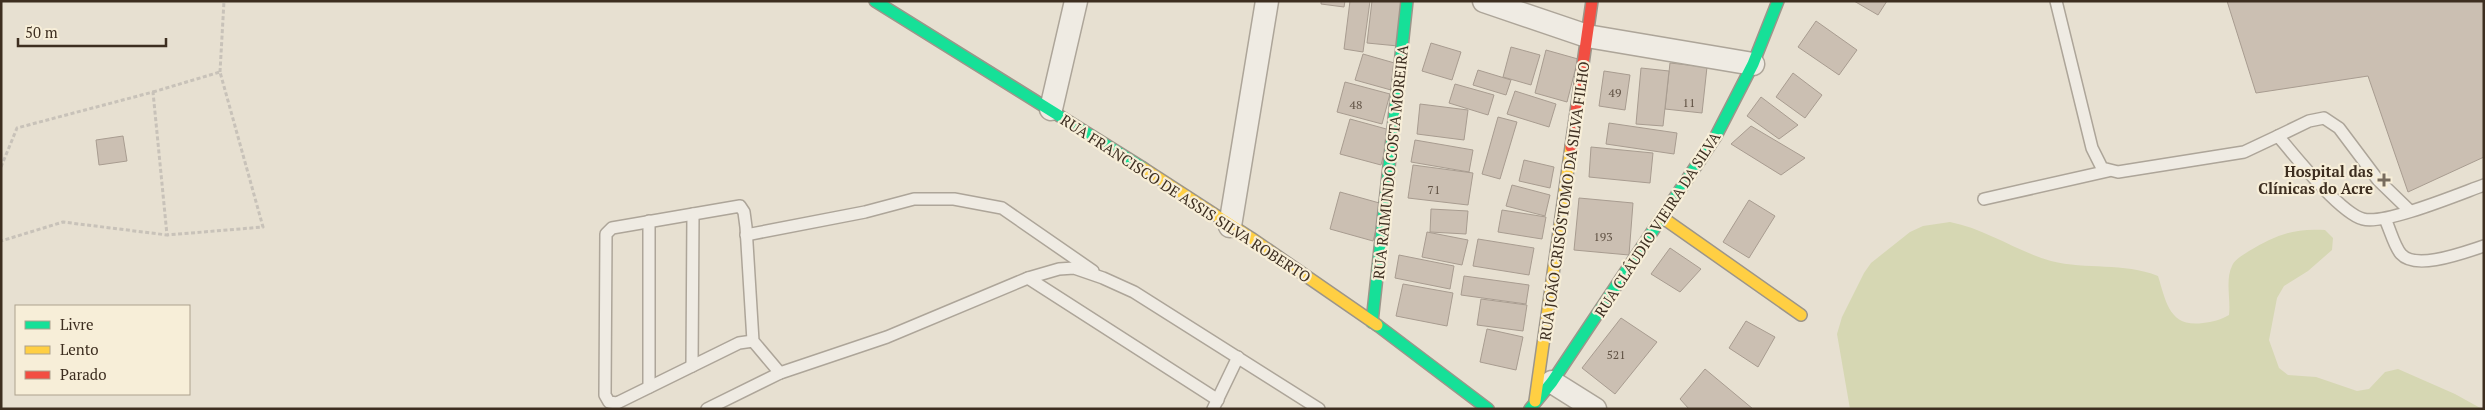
<svg xmlns="http://www.w3.org/2000/svg" width="2485" height="410" font-family="'PT Serif',serif">
  <style>
    .green { fill: #d6d7b3 }
    .building { fill: #cbbfb2; stroke: #a89c90 }
    .lines { fill: none; stroke-linecap: round; stroke-linejoin: round }
    .lane-casing { stroke: #ada599; stroke-width: 14 }
    .street-casing { stroke: #ada599; stroke-width: 25 }
    .fast-casing { stroke: #9c958a; stroke-width: 14 }
    .slow-casing { stroke: #9c958a; stroke-width: 14 }
    .jam-casing { stroke: #9c958a; stroke-width: 14 }
    .path { stroke: #c8c2b9; stroke-width: 3; stroke-dasharray: 4 2.5; stroke-linecap: butt }
    .lane { stroke: #efebe3; stroke-width: 11 }
    .street { stroke: #efebe3; stroke-width: 22 }
    .fast { stroke: #16e098; stroke-width: 11 }
    .slow { stroke: #ffcf43; stroke-width: 11 }
    .jam { stroke: #f24e42; stroke-width: 11 }
    .poi-dot { fill: #786c5e; stroke: #f7eed8; stroke-width: 2 }
    .labels { text-anchor: middle; dominant-baseline: central; stroke-width: 4.5; stroke-linejoin: round; paint-order: stroke }
    .number-label { font-size: 12px; fill: #605244 }
    .street-label { font-size: 15px; fill: #3d2e20; stroke: #f7eed8 }
    .poi-label { font-size: 15px; font-weight: bold; fill: #3d2e20; stroke: #f7eed8; text-anchor: end }
  </style>
  <rect width="100%" height="100%" fill="#e7e0d1"/>
  <path class="green" d="M1950,222C1986,229 2016,251 2051,261C2087,270 2123,262 2158,276C2166,301 2169,328 2203,323C2213,322 2220,320 2229,315C2231,300 2225,280 2232,266C2235,259 2243,255 2249,251C2276,235 2293,228 2325,230L2333,238L2332,250L2308,271L2284,286L2277,298L2269,340L2279,368L2288,375L2316,377L2357,391L2369,389L2385,372L2398,369L2455,394L2482,409H1850L1837,334L1842,317L1864,273L1871,263L1910,232L1923,226Z"/>
  <g class="building">
    <polygon points="1321,1 1345,1 1344,7 1321,4"/>
    <polygon points="1350,1 1370,1 1363,52 1344,49"/>
    <polygon points="1372,1 1403,1 1398,46 1367,43"/>
    <polygon points="1854,1 1887,1 1878,15"/>
    <polygon points="2227,1 2484,1 2484,157 2408,192 2368,76 2256,93"/>
    <polygon points="1816,21 1857,50 1839,75 1798,47"/>
    <polygon points="1431,43 1461,52 1452,80 1422,71"/>
    <polygon points="1511,47 1540,55 1531,85 1503,77"/>
    <polygon points="1546,50 1578,59 1567,102 1535,93"/>
    <polygon points="1363,54 1398,64 1391,90 1355,80"/>
    <polygon points="1670,63 1707,67 1702,113 1665,109"/>
    <polygon points="1641,68 1669,71 1663,126 1636,124"/>
    <polygon points="1478,70 1511,80 1506,95 1473,85"/>
    <polygon points="1604,71 1630,75 1625,110 1599,106"/>
    <polygon points="1793,73 1822,95 1805,118 1776,97"/>
    <polygon points="1345,82 1390,94 1382,124 1337,112"/>
    <polygon points="1455,84 1494,95 1488,115 1449,103"/>
    <polygon points="1515,91 1556,104 1549,127 1507,114"/>
    <polygon points="1761,97 1798,125 1779,139 1747,116"/>
    <polygon points="1420,104 1468,110 1464,140 1417,134"/>
    <polygon points="1498,117 1517,122 1500,179 1482,174"/>
    <polygon points="1350,119 1390,130 1381,165 1340,154"/>
    <polygon points="1609,123 1677,133 1674,154 1606,144"/>
    <polygon points="1751,126 1805,158 1781,175 1731,144"/>
    <polygon points="123,136 127,161 99,165 96,140"/>
    <polygon points="1415,140 1473,150 1469,172 1411,162"/>
    <polygon points="1591,147 1653,153 1650,183 1589,177"/>
    <polygon points="1524,160 1554,167 1550,188 1519,181"/>
    <polygon points="1413,165 1473,173 1468,205 1408,198"/>
    <polygon points="1512,185 1550,195 1545,216 1506,206"/>
    <polygon points="1340,192 1383,204 1373,241 1330,229"/>
    <polygon points="1579,198 1633,203 1629,255 1574,250"/>
    <polygon points="1749,200 1775,216 1749,258 1723,242"/>
    <polygon points="1431,209 1468,211 1466,234 1430,232"/>
    <polygon points="1502,210 1546,217 1542,239 1498,232"/>
    <polygon points="1427,232 1468,240 1462,265 1422,257"/>
    <polygon points="1478,239 1534,248 1529,275 1473,266"/>
    <polygon points="1670,248 1701,269 1680,292 1651,274"/>
    <polygon points="1399,255 1454,266 1450,289 1395,278"/>
    <polygon points="1464,276 1529,285 1526,304 1461,295"/>
    <polygon points="1403,284 1453,293 1447,326 1396,316"/>
    <polygon points="1481,299 1527,305 1523,331 1477,325"/>
    <polygon points="1621,318 1657,342 1615,394 1582,368"/>
    <polygon points="1746,321 1775,337 1758,367 1729,348"/>
    <polygon points="1487,329 1523,337 1516,370 1480,362"/>
    <polygon points="1705,369 1753,409 1689,409 1680,399"/>
  </g>
  <g class="lines">
    <g class="lane-casing">
      <g id="lane">
        <path d="M2056,1L2092,148L2102,168L2118,172L2244,152L2278,136C2294,155 2340,213 2363,219C2385,225 2459,194 2484,185"/>
        <polyline points="2278,136 2309,121 2324,118 2339,128 2378,180 2409,210"/>
        <polyline points="1984,199 2108,171"/>
        <path d="M2385,219C2390,229 2394,246 2401,254C2416,271 2465,252 2484,246"/>
        <polyline points="649,221 649,387"/>
        <polyline points="746,235 865,212 914,199 954,199 1002,208 1093,271"/>
        <polyline points="1028,278 1218,400"/>
        <polyline points="753,341 746,227 744,212 740,206 612,228 606,234 605,395 609,402 617,403 739,343 753,341 780,373"/>
        <polyline points="692,366 693,214"/>
        <polyline points="707,409 780,373 887,337 1028,278 1059,269 1074,268 1103,278 1134,292 1319,409"/>
        <polyline points="1213,409 1238,357"/>
      </g>
    </g>
    <g class="street-casing">
      <g id="street">
        <polyline points="1484,1 1587,36 1753,64"/>
        <polyline points="1051,109 1076,1"/>
        <polyline points="1230,226 1267,1"/>
        <polyline points="1552,382 1595,409"/>
      </g>
    </g>
    <g class="fast-casing">
      <g id="fast">
        <polyline points="875,1 1143,168"/>
        <polyline points="1372,322 1407,1"/>
        <polyline points="1377,325 1488,409"/>
        <polyline points="1530,409 1552,382 1716,136 1753,64 1778,1"/>
      </g>
    </g>
    <g class="slow-casing">
      <g id="slow">
        <polyline points="1143,168 1251,238 1377,325"/>
        <polyline points="1663,218 1801,315"/>
        <polyline points="1535,401 1571,147"/>
      </g>
    </g>
    <g class="jam-casing">
      <polyline id="jam" points="1571,147 1592,1"/>
    </g>
    <g class="path">
      <polyline points="220,72 224,1"/>
      <polyline points="153,92 220,72 263,227 167,235"/>
      <polyline points="1,167 17,128 153,92 167,235 63,222 1,241"/>
    </g>
    <use href="#lane" class="lane"/>
    <use href="#street" class="street"/>
    <use href="#fast" class="fast"/>
    <use href="#slow" class="slow"/>
    <use href="#jam" class="jam"/>
  </g>
  <path class="poi-dot" d="M2381.5 172.5h5v5h5v5h-5v5h-5v-5h-5v-5h5z"/>
  <g class="labels">
    <g class="number-label">
      <text x="1615" y="92">49</text>
      <text x="1689" y="102">11</text>
      <text x="1356" y="104">48</text>
      <text x="1434" y="189">71</text>
      <text x="1603" y="236">193</text>
      <text x="1616" y="354">521</text>
    </g>
    <g class="street-label">
      <text transform="translate(1390 162) rotate(-84)">RUA RAIMUNDO COSTA MOREIRA</text>
      <text transform="translate(1186 198) rotate(33)">RUA FRANCISCO DE ASSIS SILVA ROBERTO</text>
      <text transform="translate(1564 201) rotate(-82)">RUA JOÃO CRISÓSTOMO DA SILVA FILHO</text>
      <text transform="translate(1657 224) rotate(-57)">RUA CLÁUDIO VIEIRA DA SILVA</text>
    </g>
    <g class="poi-label">
      <text x="2373" y="171">Hospital das<tspan x="2373" dy="17">Clínicas do Acre</tspan></text>
    </g>
  </g>
  <rect width="2485" height="410" fill="none" stroke="#3d2e20" stroke-width="5"/>
  <rect x="15" y="305" width="175" height="90" fill="#f7eed8" stroke="#ada18e"/>
  <rect x="25" y="321" width="25" height="8" fill="#16e098" stroke="#ada18e"/>
  <text x="60" y="330" font-size="15" fill="#3d2e20">Livre</text>
  <rect x="25" y="346" width="25" height="8" fill="#ffcf43" stroke="#ada18e"/>
  <text x="60" y="355" font-size="15" fill="#3d2e20">Lento</text>
  <rect x="25" y="371" width="25" height="8" fill="#f24e42" stroke="#ada18e"/>
  <text x="60" y="380" font-size="15" fill="#3d2e20">Parado</text>
  <path d="M18 38v8h148v-8" fill="none" stroke="#3d2e20" stroke-width="2.5"/>
  <text x="25" y="38" font-size="15" fill="#3d2e20" stroke="#f7eed8" stroke-width="4" paint-order="stroke">50 m</text>
</svg>
